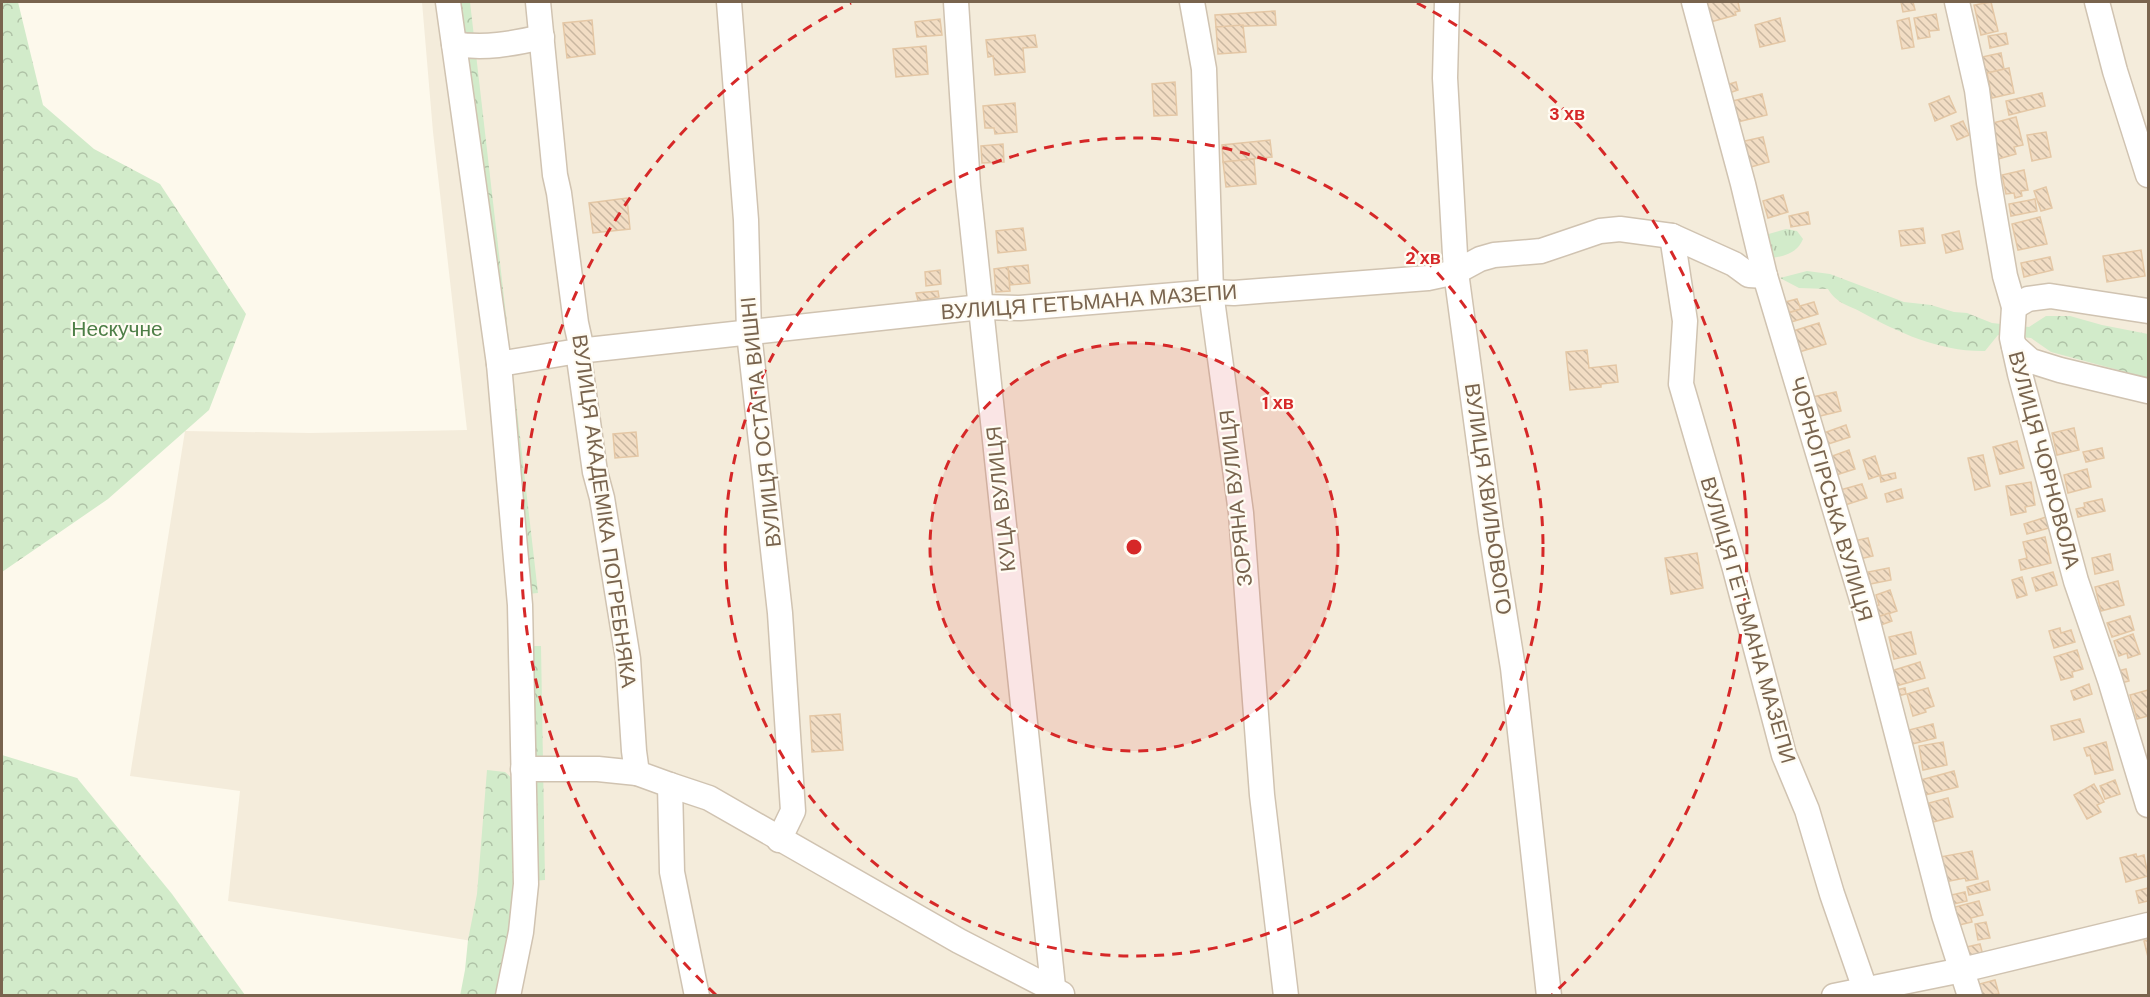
<svg xmlns="http://www.w3.org/2000/svg" width="2150" height="997" font-family="'DM Sans',sans-serif">
  <style>
    .residential { fill: #f4ecdb }
    .grass { fill: url(#grass-tufts) }
    .forest { fill: url(#forest-crowns) }
    .building { fill: url(#building-back-hatch); stroke: #e4c7a5; stroke-width: 1.5 }
    .lines { fill: none; stroke-linecap: round; stroke-linejoin: round }
    .minor-casing { stroke: #d0c3b1; stroke-width: 27 }
    .minor { stroke: #fff; stroke-width: 24 }
    .ring { fill: none; stroke: #d62828; stroke-width: 3; stroke-dasharray: 10 8 }
    .labels { text-anchor: middle; dominant-baseline: central; stroke-width: 4.5; stroke-linejoin: round; paint-order: stroke }
    .street-label { font-size: 21px; fill: #79644e; stroke: #fffcf3 }
    .park-label { font-size: 21px; fill: #4d7e46; stroke: #fffcf3 }
    .centre { fill: #d62828; stroke: #fffcf3; stroke-width: 3 }
    .ring-label { font-size: 18px; text-anchor: middle; font-weight: bold; fill: #d62828; stroke: #fffcf3; stroke-width: 4.5; stroke-linejoin: round; paint-order: stroke }
  </style>
  <defs>
    <pattern id="grass-tufts" width="24" height="20" patternUnits="userSpaceOnUse" patternTransform="scale(1.5)"><rect width="24" height="20" fill="#d2ebca"/><path d="M3 7l-1-3M5 7V3M7 7l1-3M15 17l-1-3M17 17v-4M19 17l1-3" fill="none" stroke="#afc2a6"/></pattern>
    <pattern id="forest-crowns" width="20" height="18" patternUnits="userSpaceOnUse" patternTransform="scale(1.5)"><rect width="20" height="18" fill="#d2ebca"/><path d="M2 6a3 3 0 1 1 6 0M12 15a3 3 0 1 1 6 0" fill="none" stroke="#afc2a6"/></pattern>
    <pattern id="building-back-hatch" width="6" height="6" patternUnits="userSpaceOnUse" patternTransform="scale(1.5)"><rect width="6" height="6" fill="#f2ddc4"/><path d="M-1 5l2 2M0 0l6 6M5-1l2 2" fill="none" stroke="#c9b7a1"/></pattern>
  </defs>
  <rect width="100%" height="100%" fill="#fdf9ec"/>
  <polygon class="residential" points="422,2 2148,2 2148,995 478,995 484,943 228,901 240,791 130,776 185,431 310,433 467,430 433,132"/>
  <path class="grass" d="M1786,229L1797,231L1803,239C1796,256 1779,257 1763,259L1765,235Z"/>
  <g class="forest">
    <polygon points="2,2 18,2 43,105 94,149 160,184 246,314 209,410 108,499 2,572"/>
    <polygon points="456,2 470,2 538,593 527,594"/>
    <path d="M1807,271L1830,274L1904,302L1931,305L1954,312L1967,313L1992,323L2029,327L2046,316H2070L2102,325L2148,334V378L2051,352L2031,338L1998,335L1985,351C1941,352 1899,333 1861,312C1847,304 1837,304 1828,289L1799,288L1780,278Z"/>
    <polygon points="530,646 541,646 545,880 533,881"/>
    <polygon points="2,755 77,778 172,894 245,995 2,995"/>
    <polygon points="487,770 505,772 518,784 517,908 499,995 460,996 465,970 468,940 477,894"/>
  </g>
  <g class="building">
    <polygon points="1705,2 1738,2 1740,11 1735,12 1736,15 1707,23"/>
    <polygon points="1901,2 1913,2 1915,10 1903,12"/>
    <polygon points="1991,2 1998,31 1981,35 1974,5"/>
    <polygon points="1275,11 1276,25 1216,27 1215,15"/>
    <polygon points="1936,14 1939,30 1929,31 1930,37 1918,39 1914,18"/>
    <polygon points="1780,18 1785,41 1760,47 1755,25"/>
    <polygon points="1909,18 1914,47 1902,49 1897,21"/>
    <polygon points="940,19 942,35 917,37 915,22"/>
    <polygon points="592,20 595,54 567,58 563,23"/>
    <polygon points="1243,25 1246,52 1218,54 1216,27"/>
    <polygon points="2006,33 2008,44 1990,48 1988,36"/>
    <polygon points="1035,35 1037,47 1023,48 1025,72 995,75 993,56 988,57 986,40"/>
    <polygon points="926,46 928,74 896,77 893,49"/>
    <polygon points="2001,53 2004,69 1987,73 1987,76 1982,77 1981,69 1985,68 1982,57"/>
    <polygon points="2009,68 2014,93 1992,98 1987,73"/>
    <polygon points="1175,82 1177,115 1154,116 1152,84"/>
    <polygon points="1736,82 1738,90 1726,94 1723,86"/>
    <polygon points="2042,93 2045,106 2009,115 2006,101"/>
    <polygon points="1762,94 1767,115 1733,123 1728,102"/>
    <polygon points="1949,96 1956,112 1935,121 1929,104"/>
    <polygon points="1015,103 1017,132 995,134 994,128 985,128 983,106"/>
    <polygon points="2016,117 2023,145 2014,147 2016,154 1998,159 1989,124"/>
    <polygon points="1963,121 1969,135 1957,140 1951,126"/>
    <polygon points="2046,132 2051,157 2032,161 2027,135"/>
    <polygon points="1763,137 1769,162 1747,168 1740,142"/>
    <polygon points="1270,140 1272,157 1223,162 1222,145"/>
    <polygon points="1003,144 1004,162 982,163 981,146"/>
    <polygon points="1254,159 1256,184 1226,187 1223,162"/>
    <polygon points="2024,170 2028,190 2021,191 2022,196 2015,198 2014,193 2006,194 2002,175"/>
    <polygon points="2046,187 2052,208 2041,211 2034,191"/>
    <polygon points="1783,195 1788,212 1768,218 1763,201"/>
    <polygon points="627,198 630,229 593,233 589,203"/>
    <polygon points="2035,199 2037,211 2011,216 2009,204"/>
    <polygon points="1808,212 1810,224 1791,227 1789,216"/>
    <polygon points="2040,217 2047,244 2018,250 2012,224"/>
    <polygon points="1023,228 1026,250 998,253 996,231"/>
    <polygon points="1923,228 1925,243 1901,246 1899,231"/>
    <polygon points="1959,231 1963,249 1946,253 1942,235"/>
    <polygon points="2141,250 2145,276 2107,282 2103,256"/>
    <polygon points="2050,257 2053,270 2024,277 2021,263"/>
    <polygon points="1028,265 1030,283 1010,285 1008,267"/>
    <polygon points="1008,267 1010,291 996,292 994,269"/>
    <polygon points="940,270 941,284 926,286 925,272"/>
    <polygon points="938,291 939,297 918,301 916,293"/>
    <polygon points="1797,299 1801,309 1788,313 1785,302"/>
    <polygon points="1814,302 1818,314 1791,322 1788,313 1801,309 1800,306"/>
    <polygon points="1819,323 1826,344 1799,352 1793,331"/>
    <polygon points="1587,350 1589,368 1616,365 1618,382 1601,384 1601,387 1570,390 1566,352"/>
    <polygon points="1836,392 1841,411 1816,417 1812,397"/>
    <polygon points="1846,425 1850,437 1825,445 1821,434"/>
    <polygon points="2074,428 2079,450 2057,455 2052,433"/>
    <polygon points="636,432 638,456 615,458 613,434"/>
    <polygon points="2017,441 2024,468 2000,474 1993,447"/>
    <polygon points="2102,448 2104,458 2086,462 2083,452"/>
    <polygon points="1849,450 1855,469 1833,476 1827,458"/>
    <polygon points="1983,455 1990,486 1975,490 1968,458"/>
    <polygon points="1875,456 1881,475 1869,479 1863,460"/>
    <polygon points="2087,469 2091,487 2068,493 2064,475"/>
    <polygon points="1895,473 1896,478 1881,482 1880,476"/>
    <polygon points="2031,482 2035,505 2025,507 2026,512 2011,515 2006,486"/>
    <polygon points="1862,484 1867,498 1845,505 1840,490"/>
    <polygon points="1901,489 1903,498 1887,502 1885,494"/>
    <polygon points="2102,499 2105,511 2078,517 2076,509 2085,507 2084,503"/>
    <polygon points="2046,517 2049,528 2027,534 2024,524"/>
    <polygon points="2045,537 2051,563 2021,570 2019,560 2027,558 2023,542"/>
    <polygon points="1868,538 1873,556 1859,559 1854,541"/>
    <polygon points="1697,553 1703,588 1671,594 1665,558"/>
    <polygon points="2110,554 2113,570 2095,574 2092,558"/>
    <polygon points="1889,568 1891,580 1870,584 1868,572"/>
    <polygon points="2053,572 2057,585 2036,591 2032,578"/>
    <polygon points="2022,577 2027,595 2017,598 2012,580"/>
    <polygon points="2118,581 2124,605 2101,611 2095,587"/>
    <polygon points="1890,590 1897,611 1878,617 1875,606 1879,605 1876,595"/>
    <polygon points="1889,613 1892,621 1875,627 1872,619"/>
    <polygon points="2130,616 2134,630 2112,637 2107,623"/>
    <polygon points="2060,628 2061,633 2071,630 2075,642 2054,648 2049,631"/>
    <polygon points="1911,632 1916,654 1894,659 1889,637"/>
    <polygon points="2133,634 2140,654 2128,658 2127,653 2119,656 2114,641"/>
    <polygon points="2077,650 2083,669 2072,672 2073,677 2061,680 2054,657"/>
    <polygon points="1920,662 1925,678 1896,686 1891,671"/>
    <polygon points="2126,669 2129,681 2121,683 2118,671"/>
    <polygon points="2089,684 2092,694 2074,700 2071,691"/>
    <polygon points="1905,688 1906,694 1894,697 1892,691"/>
    <polygon points="1928,688 1934,706 1925,709 1926,712 1913,716 1907,694"/>
    <polygon points="2148,690 2148,716 2137,719 2130,695"/>
    <polygon points="840,714 843,750 812,752 810,716"/>
    <polygon points="2080,719 2084,732 2054,740 2051,726"/>
    <polygon points="1933,724 1936,738 1912,744 1909,730"/>
    <polygon points="1943,742 1947,765 1923,770 1919,746"/>
    <polygon points="2106,742 2113,770 2095,774 2090,755 2087,756 2084,748"/>
    <polygon points="1954,771 1958,787 1921,796 1917,781"/>
    <polygon points="2115,780 2120,794 2105,799 2100,786"/>
    <polygon points="2094,784 2104,802 2097,805 2101,812 2087,819 2074,795"/>
    <polygon points="1948,798 1953,817 1933,822 1929,803"/>
    <polygon points="1972,851 1978,879 1966,881 1965,878 1944,882 1940,857"/>
    <polygon points="2136,854 2137,857 2144,855 2148,876 2126,882 2120,858"/>
    <polygon points="1988,881 1990,890 1969,895 1967,887"/>
    <polygon points="2148,888 2148,901 2139,903 2136,891"/>
    <polygon points="1965,892 1967,901 1949,905 1947,896"/>
    <polygon points="1979,901 1983,915 1971,918 1972,922 1959,925 1955,907"/>
    <polygon points="1986,922 1990,938 1978,940 1975,924"/>
    <polygon points="2148,940 2148,957 2144,941"/>
    <polygon points="1980,944 1984,959 1965,963 1962,948"/>
    <polygon points="1995,980 1999,994 1979,996 1976,985"/>
  </g>
  <g class="lines">
    <g class="minor-casing">
      <g id="minor">
        <polyline points="448,2 499,364 520,605 526,884 521,932 508,996"/>
        <polyline points="538,2 555,175 559,193 576,323 580,341 578,351 595,472 602,498 628,659 634,751 637,773 670,785 672,872 697,996"/>
        <polyline points="729,2 746,220 749,333 780,613 793,811 779,840"/>
        <polyline points="956,2 968,186 1054,996"/>
        <polyline points="1192,2 1204,69 1211,292 1241,513 1262,795 1286,996"/>
        <polyline points="1447,2 1445,78 1456,272 1491,531 1513,668 1549,996"/>
        <polyline points="1694,2 1743,184 1765,276 1863,603 1944,915 1970,996"/>
        <polyline points="1957,2 1977,90 1989,183 2005,276 2014,307 2012,338 2020,374 2076,581 2110,680 2148,805"/>
        <polyline points="2097,2 2115,71 2148,175"/>
        <path d="M454,44C485,49 511,44 542,37"/>
        <polyline points="1672,236 1685,321 1681,384 1735,569 1784,755 1807,810 1832,894 1865,989 1865,996"/>
        <polyline points="2014,307 2028,299 2050,296 2148,311"/>
        <polyline points="2014,346 2031,361 2060,370 2148,391"/>
        <polyline points="499,364 578,351 981,307 1020,308 1211,292 1234,293 1428,278 1456,272 1480,259 1494,255 1541,251 1600,231 1620,229 1672,236 1734,264 1749,275 1765,276"/>
        <polyline points="523,769 598,769 637,773"/>
        <polyline points="670,785 709,798 959,941 1062,994"/>
        <polyline points="1834,996 1962,970 2148,925"/>
      </g>
    </g>
    <use href="#minor" class="minor"/>
  </g>
  <circle cx="1134" cy="547" r="204" fill="#d62828" fill-opacity=".12"/>
  <g class="ring">
    <circle cx="1134" cy="547" r="204"/>
    <circle cx="1134" cy="547" r="409"/>
    <path d="M716 995A613 613 0 0 1 851 3M1417 3A613 613 0 0 1 1552 995"/>
  </g>
  <g class="labels">
    <g class="street-label">
      <text transform="translate(1089 302) rotate(-4)">ВУЛИЦЯ ГЕТЬМАНА МАЗЕПИ</text>
      <text transform="translate(761 422) rotate(-96)">ВУЛИЦЯ ОСТАПА ВИШНІ</text>
      <text transform="translate(2044 460) rotate(75)">ВУЛИЦЯ ЧОРНОВОЛА</text>
      <text transform="translate(1236 498) rotate(-96)">ЗОРЯНА ВУЛИЦЯ</text>
      <text transform="translate(1001 499) rotate(-96)">КУЦА ВУЛИЦЯ</text>
      <text transform="translate(1488 499) rotate(82)">ВУЛИЦЯ ХВИЛЬОВОГО</text>
      <text transform="translate(1831 499) rotate(74)">ЧОРНОГІРСЬКА ВУЛИЦЯ</text>
      <text transform="translate(604 511) rotate(82)">ВУЛИЦЯ АКАДЕМІКА ПОГРЕБНЯКА</text>
      <text transform="translate(1748 620) rotate(74)">ВУЛИЦЯ ГЕТЬМАНА МАЗЕПИ</text>
    </g>
    <g class="park-label">
      <text x="117" y="329">Нескучне</text>
    </g>
  </g>
  <circle cx="1134" cy="547" r="9" class="centre"/>
  <g class="ring-label">
    <text x="1567" y="120">3 хв</text>
    <text x="1423" y="264">2 хв</text>
    <text x="1278" y="409">1 хв</text>
  </g>
  <rect width="2150" height="997" fill="none" stroke="#79644e" stroke-width="6"/>
</svg>
